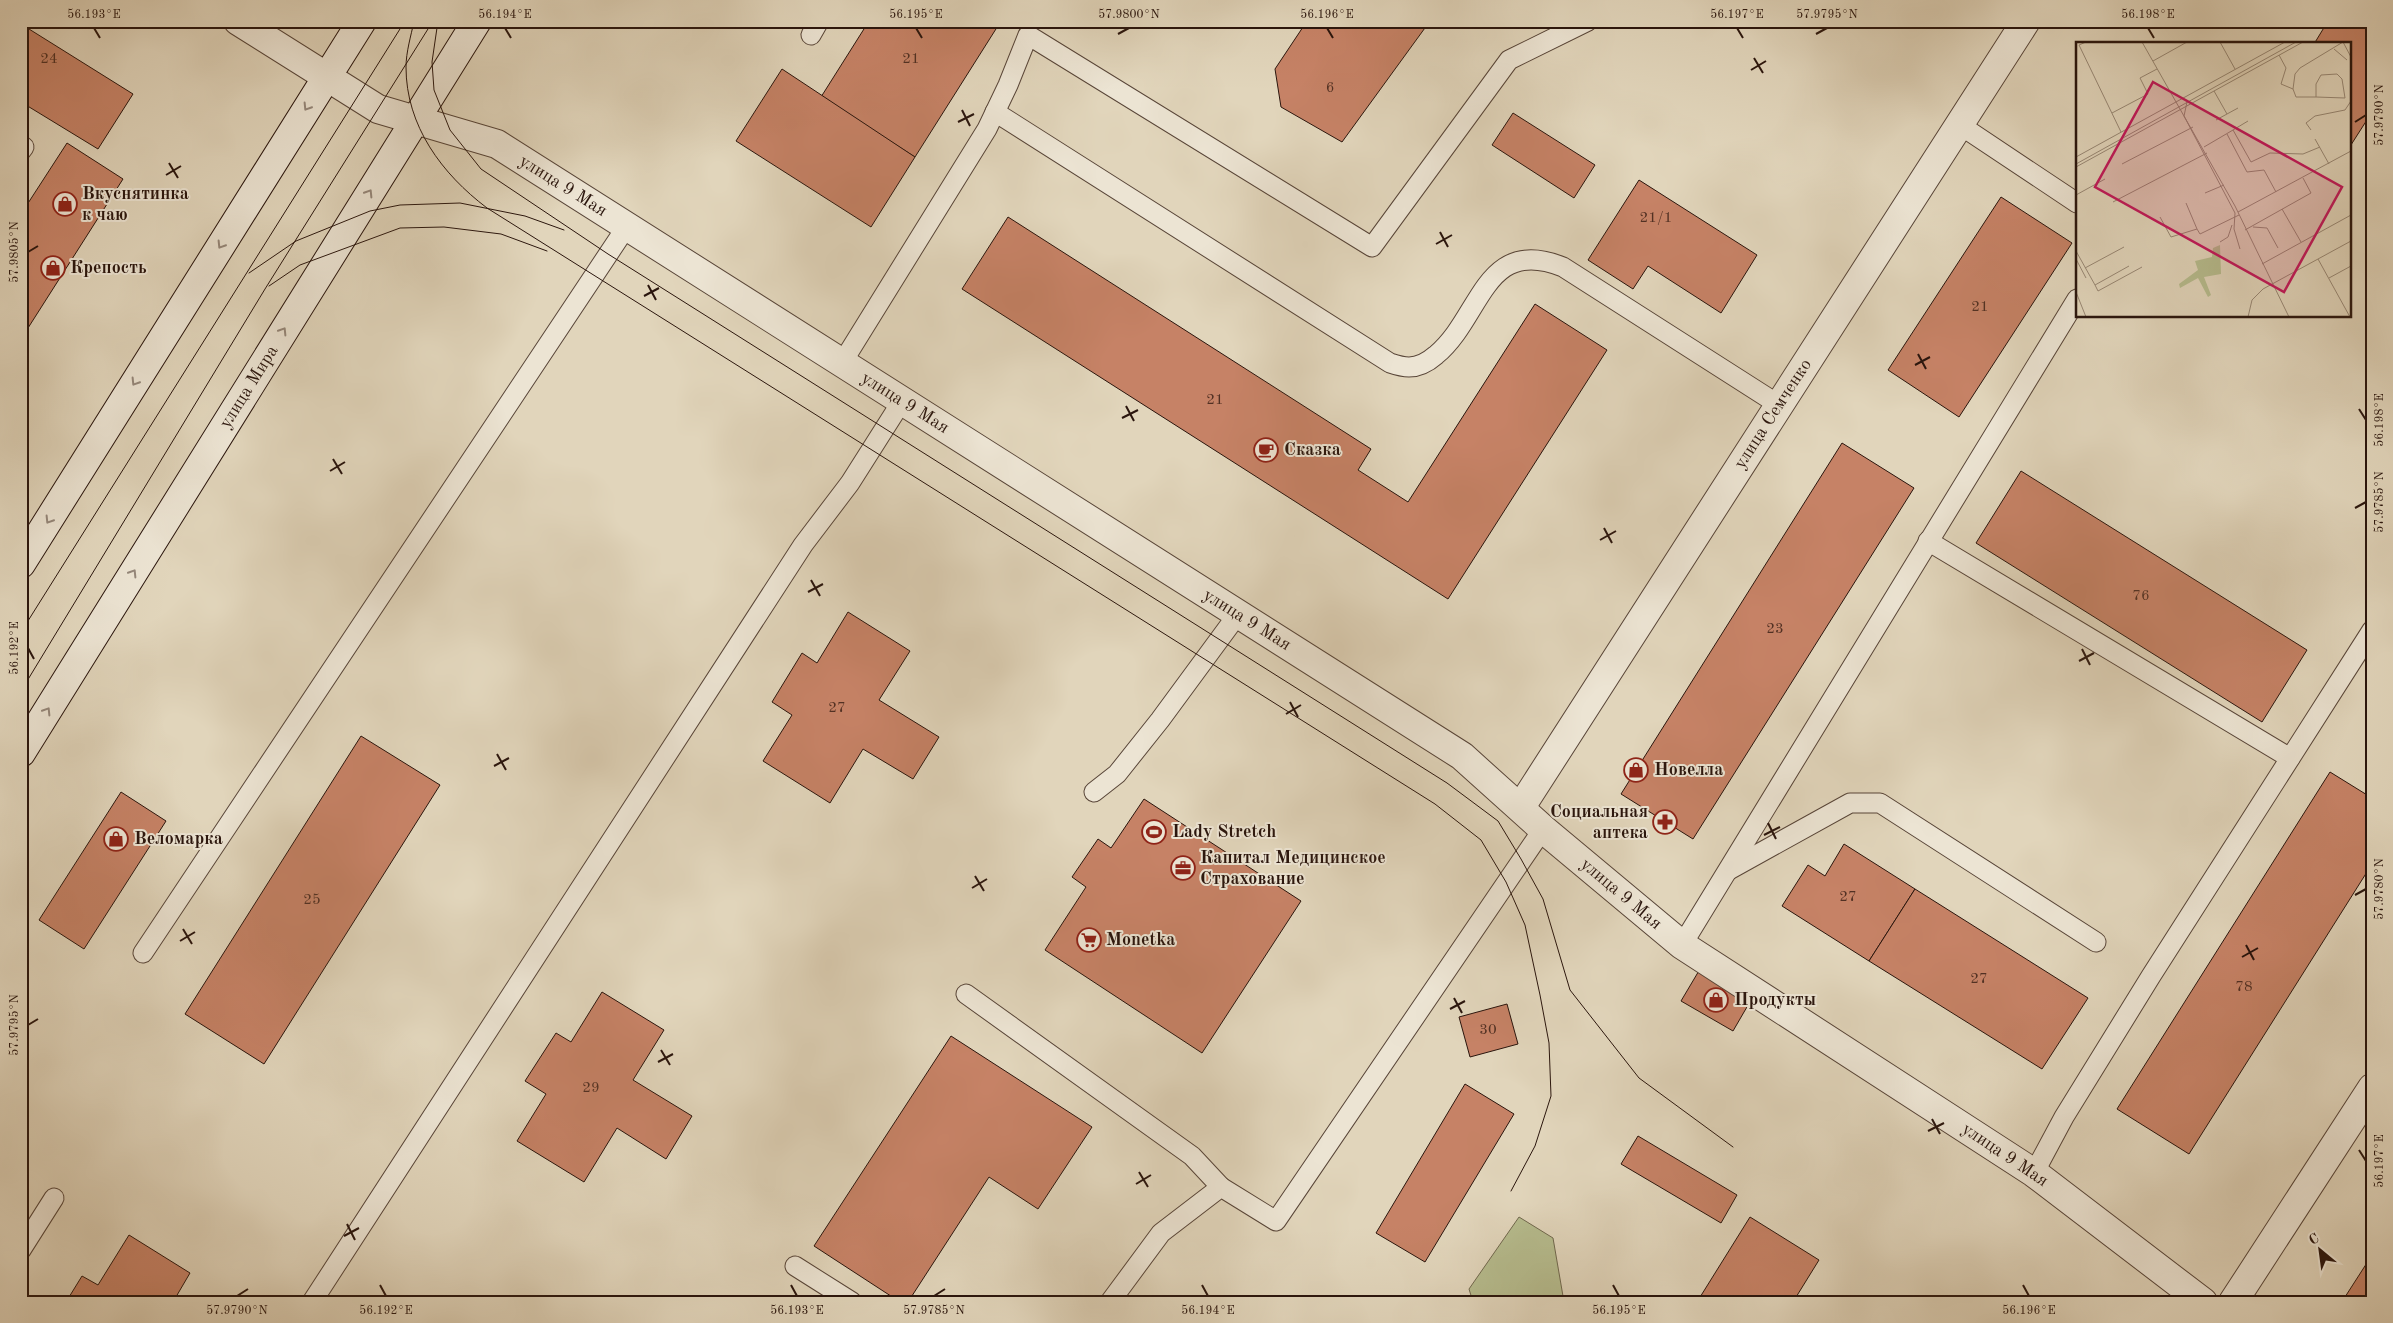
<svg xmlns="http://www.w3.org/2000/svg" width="2393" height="1323" font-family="'Old Standard TT',serif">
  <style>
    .green { fill: #b6bc8e; stroke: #70684e }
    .building { fill: #c68266; stroke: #2a150d }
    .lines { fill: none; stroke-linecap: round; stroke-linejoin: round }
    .service-casing { stroke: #584538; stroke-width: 21 }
    .minor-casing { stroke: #584538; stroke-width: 30 }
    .secondary-casing { stroke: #2a150d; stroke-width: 30 }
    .service { stroke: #ece4d3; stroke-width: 19 }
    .minor { stroke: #ece4d3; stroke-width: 28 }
    .secondary { stroke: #ece4d3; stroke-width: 28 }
    .tram { stroke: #2a150d; stroke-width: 1 }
    .oneway { stroke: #95877a }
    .ticks { fill: none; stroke: #2a150d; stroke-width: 2 }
    .labels { text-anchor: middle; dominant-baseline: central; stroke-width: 4; stroke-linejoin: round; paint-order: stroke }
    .number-label { font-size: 15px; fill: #513023 }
    .street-label { font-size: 18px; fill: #2a150d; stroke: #ece4d3 }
    .poi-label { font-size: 18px; font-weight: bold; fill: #2a150d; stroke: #ece4d3; text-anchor: start }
    .inset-road { fill: none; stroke: #988875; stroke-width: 1 }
    .view { fill: #c2185b; fill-opacity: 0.15; stroke: #c2185b; stroke-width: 2.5 }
    .inset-edge { fill: none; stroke: #2a150d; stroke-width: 2.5 }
    .neatline { fill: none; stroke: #2a150d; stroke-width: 2 }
    .ticks-label { font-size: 12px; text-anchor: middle; fill: #2a150d }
  </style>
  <rect width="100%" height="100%" fill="#e1d5bb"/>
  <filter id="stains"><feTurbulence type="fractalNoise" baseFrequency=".004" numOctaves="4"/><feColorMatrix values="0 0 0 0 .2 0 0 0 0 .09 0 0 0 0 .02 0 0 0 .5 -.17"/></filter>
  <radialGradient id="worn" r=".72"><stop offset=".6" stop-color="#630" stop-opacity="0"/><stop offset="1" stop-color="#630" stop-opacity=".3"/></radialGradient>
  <polygon class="green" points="1519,1217 1553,1238 1564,1302 1473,1302 1469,1289"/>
  <g class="building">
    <polygon points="869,21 1001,21 915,157 821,97"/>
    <polygon points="1307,21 1430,21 1342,142 1281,107 1275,69"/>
    <polygon points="2328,21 2372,21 2372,112 2349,148 2349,44 2314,44"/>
    <polygon points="21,24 133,94 98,149 21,102"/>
    <polygon points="782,69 915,157 871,227 736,141"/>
    <polygon points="1513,113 1595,165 1574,198 1492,145"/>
    <polygon points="67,143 123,179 21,339 21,214"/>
    <polygon points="1639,180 1757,255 1721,313 1648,266 1633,289 1588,260"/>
    <polygon points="2001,197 2072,243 1959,417 1888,370"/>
    <polygon points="1008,217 1371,449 1358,470 1408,502 1535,304 1607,350 1448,599 962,289"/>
    <polygon points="1842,443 1914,488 1693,839 1621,794"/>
    <polygon points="2021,471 2307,650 2262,722 1976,543"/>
    <polygon points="848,612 910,651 879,700 939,737 913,779 863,749 830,803 763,761 792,715 772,702 802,653 817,663"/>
    <polygon points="361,736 440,785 264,1064 185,1014"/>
    <polygon points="2330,772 2372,798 2372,864 2189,1154 2117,1109"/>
    <polygon points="121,792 166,821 84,949 39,920"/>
    <polygon points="1144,799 1301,901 1202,1053 1045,950 1086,887 1072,877 1098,839 1111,848"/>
    <polygon points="1844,844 1915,889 1869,961 1782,906 1808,865 1825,876"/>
    <polygon points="1915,889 2088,998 2042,1069 1869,961"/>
    <polygon points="1700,969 1751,1000 1733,1031 1681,1001"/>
    <polygon points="602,992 664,1030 633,1080 692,1116 666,1159 617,1128 584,1182 517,1141 546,1094 525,1081 556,1033 571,1042"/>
    <polygon points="1507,1004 1518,1044 1470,1057 1459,1017"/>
    <polygon points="951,1036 1092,1127 1038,1209 989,1177 908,1302 900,1302 814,1246"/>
    <polygon points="1465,1084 1514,1114 1425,1262 1376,1233"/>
    <polygon points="1638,1136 1737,1195 1721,1223 1621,1164"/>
    <polygon points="1750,1217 1819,1260 1793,1302 1697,1302"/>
    <polygon points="129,1235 190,1273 173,1302 66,1302 82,1276 98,1285"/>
    <polygon points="2372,1255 2372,1302 2352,1302 2345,1297"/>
  </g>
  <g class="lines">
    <g class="service-casing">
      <g id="service">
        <polyline points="811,35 819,21"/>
        <path d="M995,112L1390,363C1396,365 1403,367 1409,367C1420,367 1428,362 1436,355C1482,317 1484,235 1563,267L1779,405"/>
        <polyline points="1960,125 2077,203"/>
        <polyline points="21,145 24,147 21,151"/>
        <polyline points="842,363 987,129 1008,85 1028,35 1372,247 1509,60 1588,21"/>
        <polyline points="1928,541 2290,758"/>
        <polyline points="1094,792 1117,774 1160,720 1238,614"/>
        <polyline points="1729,870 1850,803 1880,803 2096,942"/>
        <polyline points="1682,945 2077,299"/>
        <polyline points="143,953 627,226"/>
        <polyline points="966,994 1192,1156 1221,1187"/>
        <polyline points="2034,1173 2064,1117 2151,976 2372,630"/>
        <polyline points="21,1250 54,1198"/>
        <polyline points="795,1266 852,1302"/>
        <polyline points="312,1302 803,545 850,483 902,401"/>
        <polyline points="1110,1302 1161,1233 1221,1187 1276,1221 1543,829"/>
      </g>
    </g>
    <g class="minor-casing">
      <g id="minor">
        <polyline points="238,21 378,109 497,144 1462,756 1543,829 1682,945 2034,1173 2203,1302"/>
        <polyline points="1521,807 2026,21"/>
        <polyline points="2233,1302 2372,1088"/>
      </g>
    </g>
    <g class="secondary-casing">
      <g id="secondary">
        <polyline points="21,564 362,21"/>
        <polyline points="21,753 477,21"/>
      </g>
    </g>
    <use href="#service" class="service"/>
    <use href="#minor" class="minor"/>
    <use href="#secondary" class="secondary"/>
    <g class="tram">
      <path d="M414,21C411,36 406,52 406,67C406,126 442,174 487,208L1435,804L1481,840L1506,882L1525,925L1540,995L1549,1043L1551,1096L1535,1146L1511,1191"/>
      <polyline points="438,21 432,62 434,90 450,130 481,169 608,254 1447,783 1498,821 1521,859 1543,899 1570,990 1639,1078 1733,1147"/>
      <polyline points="249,273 296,241 370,211 400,205 460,203 525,216 564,230"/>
      <polyline points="269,286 300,265 400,228 444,227 501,234 547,251"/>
      <polyline points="21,632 405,21"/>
      <polyline points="21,691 265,289 433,21"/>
    </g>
  </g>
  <defs><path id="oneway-chevron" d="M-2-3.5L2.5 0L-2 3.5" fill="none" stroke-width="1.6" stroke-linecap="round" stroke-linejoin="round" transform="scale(1.25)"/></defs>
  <g class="oneway">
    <use href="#oneway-chevron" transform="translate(307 107) rotate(122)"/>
    <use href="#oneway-chevron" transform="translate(369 193) rotate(-58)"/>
    <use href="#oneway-chevron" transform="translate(221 245) rotate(122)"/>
    <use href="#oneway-chevron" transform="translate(283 331) rotate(-58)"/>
    <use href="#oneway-chevron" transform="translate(135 382) rotate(122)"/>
    <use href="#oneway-chevron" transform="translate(49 520) rotate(122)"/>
    <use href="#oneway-chevron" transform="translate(133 573) rotate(-58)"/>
    <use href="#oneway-chevron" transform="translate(47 711) rotate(-58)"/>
  </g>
  <path class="ticks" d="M94,28L100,38M505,28L511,38M916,28L922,38M1327,28L1333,38M1737,28L1743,38M2148,28L2154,38M1118,34L1129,28M1816,34L1827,28M1754,58L1763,73M1751,70L1766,61M962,110L970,126M958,122L974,114M2355,122L2366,115M169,163L178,178M166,175L181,166M1440,232L1448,247M1436,244L1452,235M28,252L38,246M648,285L656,300M644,296L659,288M1918,354L1926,369M1915,365L1930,357M1126,406L1134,421M2359,409L2366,420M1122,418L1138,410M333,459L342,474M330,471L345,462M2355,508L2366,502M1604,528L1612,543M1600,540L1616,531M811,580L820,596M808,592L823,584M28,648L34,659M2082,649L2090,665M2079,661L2094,653M1290,702L1298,717M1286,714L1301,705M497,754L506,770M494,766L509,758M1768,823L1776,839M1764,835L1780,827M975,876L984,891M972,888L987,879M2355,895L2366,889M183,929L192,944M180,941L195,932M2246,945L2254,960M2242,957L2258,948M1454,998L1462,1013M1450,1009L1465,1001M28,1025L38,1019M661,1050L670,1065M658,1062L673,1054M1932,1119L1940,1134M1928,1131L1944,1123M2359,1150L2366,1161M1139,1172L1148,1187M1136,1184L1151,1175M347,1224L355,1240M344,1236L359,1228M380,1285L386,1296M791,1285L797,1296M1202,1285L1208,1296M1613,1285L1619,1296M2023,1285L2029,1296M237,1296L248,1289M934,1296L945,1289"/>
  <defs>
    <g id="shop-ring" transform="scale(1.25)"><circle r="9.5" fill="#ece4d3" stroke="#8f2418" stroke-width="1.5"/><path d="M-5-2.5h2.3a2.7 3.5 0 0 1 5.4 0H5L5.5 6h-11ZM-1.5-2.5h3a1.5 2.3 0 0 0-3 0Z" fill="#8f2418"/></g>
    <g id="cafe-ring" transform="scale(1.25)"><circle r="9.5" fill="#ece4d3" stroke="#8f2418" stroke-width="1.5"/><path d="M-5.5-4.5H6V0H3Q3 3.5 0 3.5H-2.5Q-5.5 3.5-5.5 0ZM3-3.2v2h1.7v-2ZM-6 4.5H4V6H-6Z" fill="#8f2418"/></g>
    <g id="pharmacy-ring" transform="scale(1.25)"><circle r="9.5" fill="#ece4d3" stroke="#8f2418" stroke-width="1.5"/><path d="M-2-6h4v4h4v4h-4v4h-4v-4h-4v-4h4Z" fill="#8f2418"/></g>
    <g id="stadium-ring" transform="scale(1.25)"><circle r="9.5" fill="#ece4d3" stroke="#8f2418" stroke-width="1.5"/><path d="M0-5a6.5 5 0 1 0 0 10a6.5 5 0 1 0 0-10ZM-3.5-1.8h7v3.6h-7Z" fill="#8f2418"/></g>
    <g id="office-ring" transform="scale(1.25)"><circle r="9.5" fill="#ece4d3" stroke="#8f2418" stroke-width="1.5"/><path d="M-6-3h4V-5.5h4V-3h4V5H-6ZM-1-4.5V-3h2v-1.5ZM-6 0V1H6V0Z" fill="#8f2418"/></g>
    <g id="supermarket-ring" transform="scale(1.25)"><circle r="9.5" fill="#ece4d3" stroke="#8f2418" stroke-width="1.5"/><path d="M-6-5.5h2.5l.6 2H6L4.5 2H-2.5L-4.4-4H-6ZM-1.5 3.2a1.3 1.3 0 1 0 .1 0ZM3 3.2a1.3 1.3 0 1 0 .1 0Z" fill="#8f2418"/></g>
  </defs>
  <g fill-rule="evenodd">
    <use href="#shop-ring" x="65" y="204"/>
    <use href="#shop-ring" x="53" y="268"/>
    <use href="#cafe-ring" x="1266" y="450"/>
    <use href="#shop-ring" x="1636" y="770"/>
    <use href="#pharmacy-ring" x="1665" y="822"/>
    <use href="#stadium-ring" x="1154" y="832"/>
    <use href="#shop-ring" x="116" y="839"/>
    <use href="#office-ring" x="1183" y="868"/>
    <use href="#supermarket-ring" x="1089" y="940"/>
    <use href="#shop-ring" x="1716" y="1000"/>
  </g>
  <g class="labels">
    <g class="number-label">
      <text x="49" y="59">24</text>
      <text x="911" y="59">21</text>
      <text x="1330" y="88">6</text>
      <text x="1656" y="218">21/1</text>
      <text x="1980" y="307">21</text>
      <text x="1215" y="400">21</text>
      <text x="2141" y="596">76</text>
      <text x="1775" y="629">23</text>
      <text x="837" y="708">27</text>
      <text x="1848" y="897">27</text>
      <text x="312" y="900">25</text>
      <text x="1979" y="979">27</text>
      <text x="2244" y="987">78</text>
      <text x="1488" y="1030">30</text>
      <text x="591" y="1088">29</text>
    </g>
    <g class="street-label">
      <text transform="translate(563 186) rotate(32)">улица 9 Мая</text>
      <text transform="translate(249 387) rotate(-58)">улица Мира</text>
      <text transform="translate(905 403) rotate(32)">улица 9 Мая</text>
      <text transform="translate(1773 414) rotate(-57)">улица Семченко</text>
      <text transform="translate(1247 620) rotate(32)">улица 9 Мая</text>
      <text transform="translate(1621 894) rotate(40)">улица 9 Мая</text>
      <text transform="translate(2005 1155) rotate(34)">улица 9 Мая</text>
    </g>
    <g class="poi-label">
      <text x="82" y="194">Вкуснятинка<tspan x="82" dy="21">к чаю</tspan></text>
      <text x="70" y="268">Крепость</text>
      <text x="1284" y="450">Сказка</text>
      <text x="1654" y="770">Новелла</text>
      <text x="1648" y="812" text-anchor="end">Социальная<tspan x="1648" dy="21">аптека</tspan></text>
      <text x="1172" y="832">Lady Stretch</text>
      <text x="134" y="839">Веломарка</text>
      <text x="1200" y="858">Капитал Медицинское<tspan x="1200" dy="21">Страхование</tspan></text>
      <text x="1106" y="940">Monetka</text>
      <text x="1734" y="1000">Продукты</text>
    </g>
  </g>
  <g transform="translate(2076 42)">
    <rect width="275" height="275" fill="#e1d5bb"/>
    <path d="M144,203L145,232L128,235L135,253L132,255L122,236L104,246L103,242L122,228L119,219L136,215L137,206Z" fill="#b6bc8e"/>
    <path class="inset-road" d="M10,0L3,3L45,90M66,0L159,164L213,275M144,0L159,27M267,0L275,15M258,7L271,18M203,13L210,26L205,42L217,47L219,32L224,26L267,0M77,19L111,0M217,47L220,55H240V42L245,33L261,32L266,37L269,56L240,55M138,49L151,72M111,60L108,74L159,171L158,187L164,207M36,71L72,52L64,36L81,27M140,78L162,66M157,88L172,79M235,88L230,81L239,74L269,68L275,59M151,92L171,130L188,128L200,150M239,97L253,122M128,105L157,88L175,120L194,111L227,112L244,105M0,115L209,0M0,122L220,0M46,122L117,85M0,125L227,0M129,151L148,143M0,153L29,137M37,160L131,111M110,161L121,187M206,167L225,200M162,170L275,109M84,175L95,195L121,187L124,192L163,173M177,185L191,186L202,206M169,188L235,151L227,136M144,200L152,195L156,183M0,209L19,243M0,217L10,236M242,217L274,275M186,222L275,173M53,224L19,243L22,249L66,225M9,226L48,205M253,236L275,224M0,250L10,275M172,275L176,258L187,247L275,199"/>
    <path class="view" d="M77,40L266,145L208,250L19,145Z"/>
    <rect width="275" height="275" class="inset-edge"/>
  </g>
  <rect width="2393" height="1323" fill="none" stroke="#e1d5bb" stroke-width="55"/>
  <g transform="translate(2320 1250) rotate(331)" stroke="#ece4d3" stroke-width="4" paint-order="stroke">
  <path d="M0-4L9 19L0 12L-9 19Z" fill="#2a150d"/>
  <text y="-8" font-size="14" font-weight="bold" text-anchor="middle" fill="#2a150d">С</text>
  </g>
  <rect x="28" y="28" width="2338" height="1268" class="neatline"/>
  <g class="ticks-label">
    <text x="94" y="18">56.193°E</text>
    <text x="505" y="18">56.194°E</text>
    <text x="916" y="18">56.195°E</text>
    <text x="1129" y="18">57.9800°N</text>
    <text x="1327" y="18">56.196°E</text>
    <text x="1737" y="18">56.197°E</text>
    <text x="1827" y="18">57.9795°N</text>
    <text x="2148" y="18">56.198°E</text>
    <text transform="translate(2379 115) rotate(-90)" y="4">57.9790°N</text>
    <text transform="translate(14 252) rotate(-90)" y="4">57.9805°N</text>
    <text transform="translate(2379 420) rotate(-90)" y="4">56.198°E</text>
    <text transform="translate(2379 502) rotate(-90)" y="4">57.9785°N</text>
    <text transform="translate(14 648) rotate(-90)" y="4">56.192°E</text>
    <text transform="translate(2379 889) rotate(-90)" y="4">57.9780°N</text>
    <text transform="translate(14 1025) rotate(-90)" y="4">57.9795°N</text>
    <text transform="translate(2379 1161) rotate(-90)" y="4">56.197°E</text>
    <text x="237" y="1314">57.9790°N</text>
    <text x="386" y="1314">56.192°E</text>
    <text x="797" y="1314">56.193°E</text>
    <text x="934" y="1314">57.9785°N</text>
    <text x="1208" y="1314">56.194°E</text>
    <text x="1619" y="1314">56.195°E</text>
    <text x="2029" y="1314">56.196°E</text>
  </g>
  <rect width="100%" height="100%" filter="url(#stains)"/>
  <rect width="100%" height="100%" fill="url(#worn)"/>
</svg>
